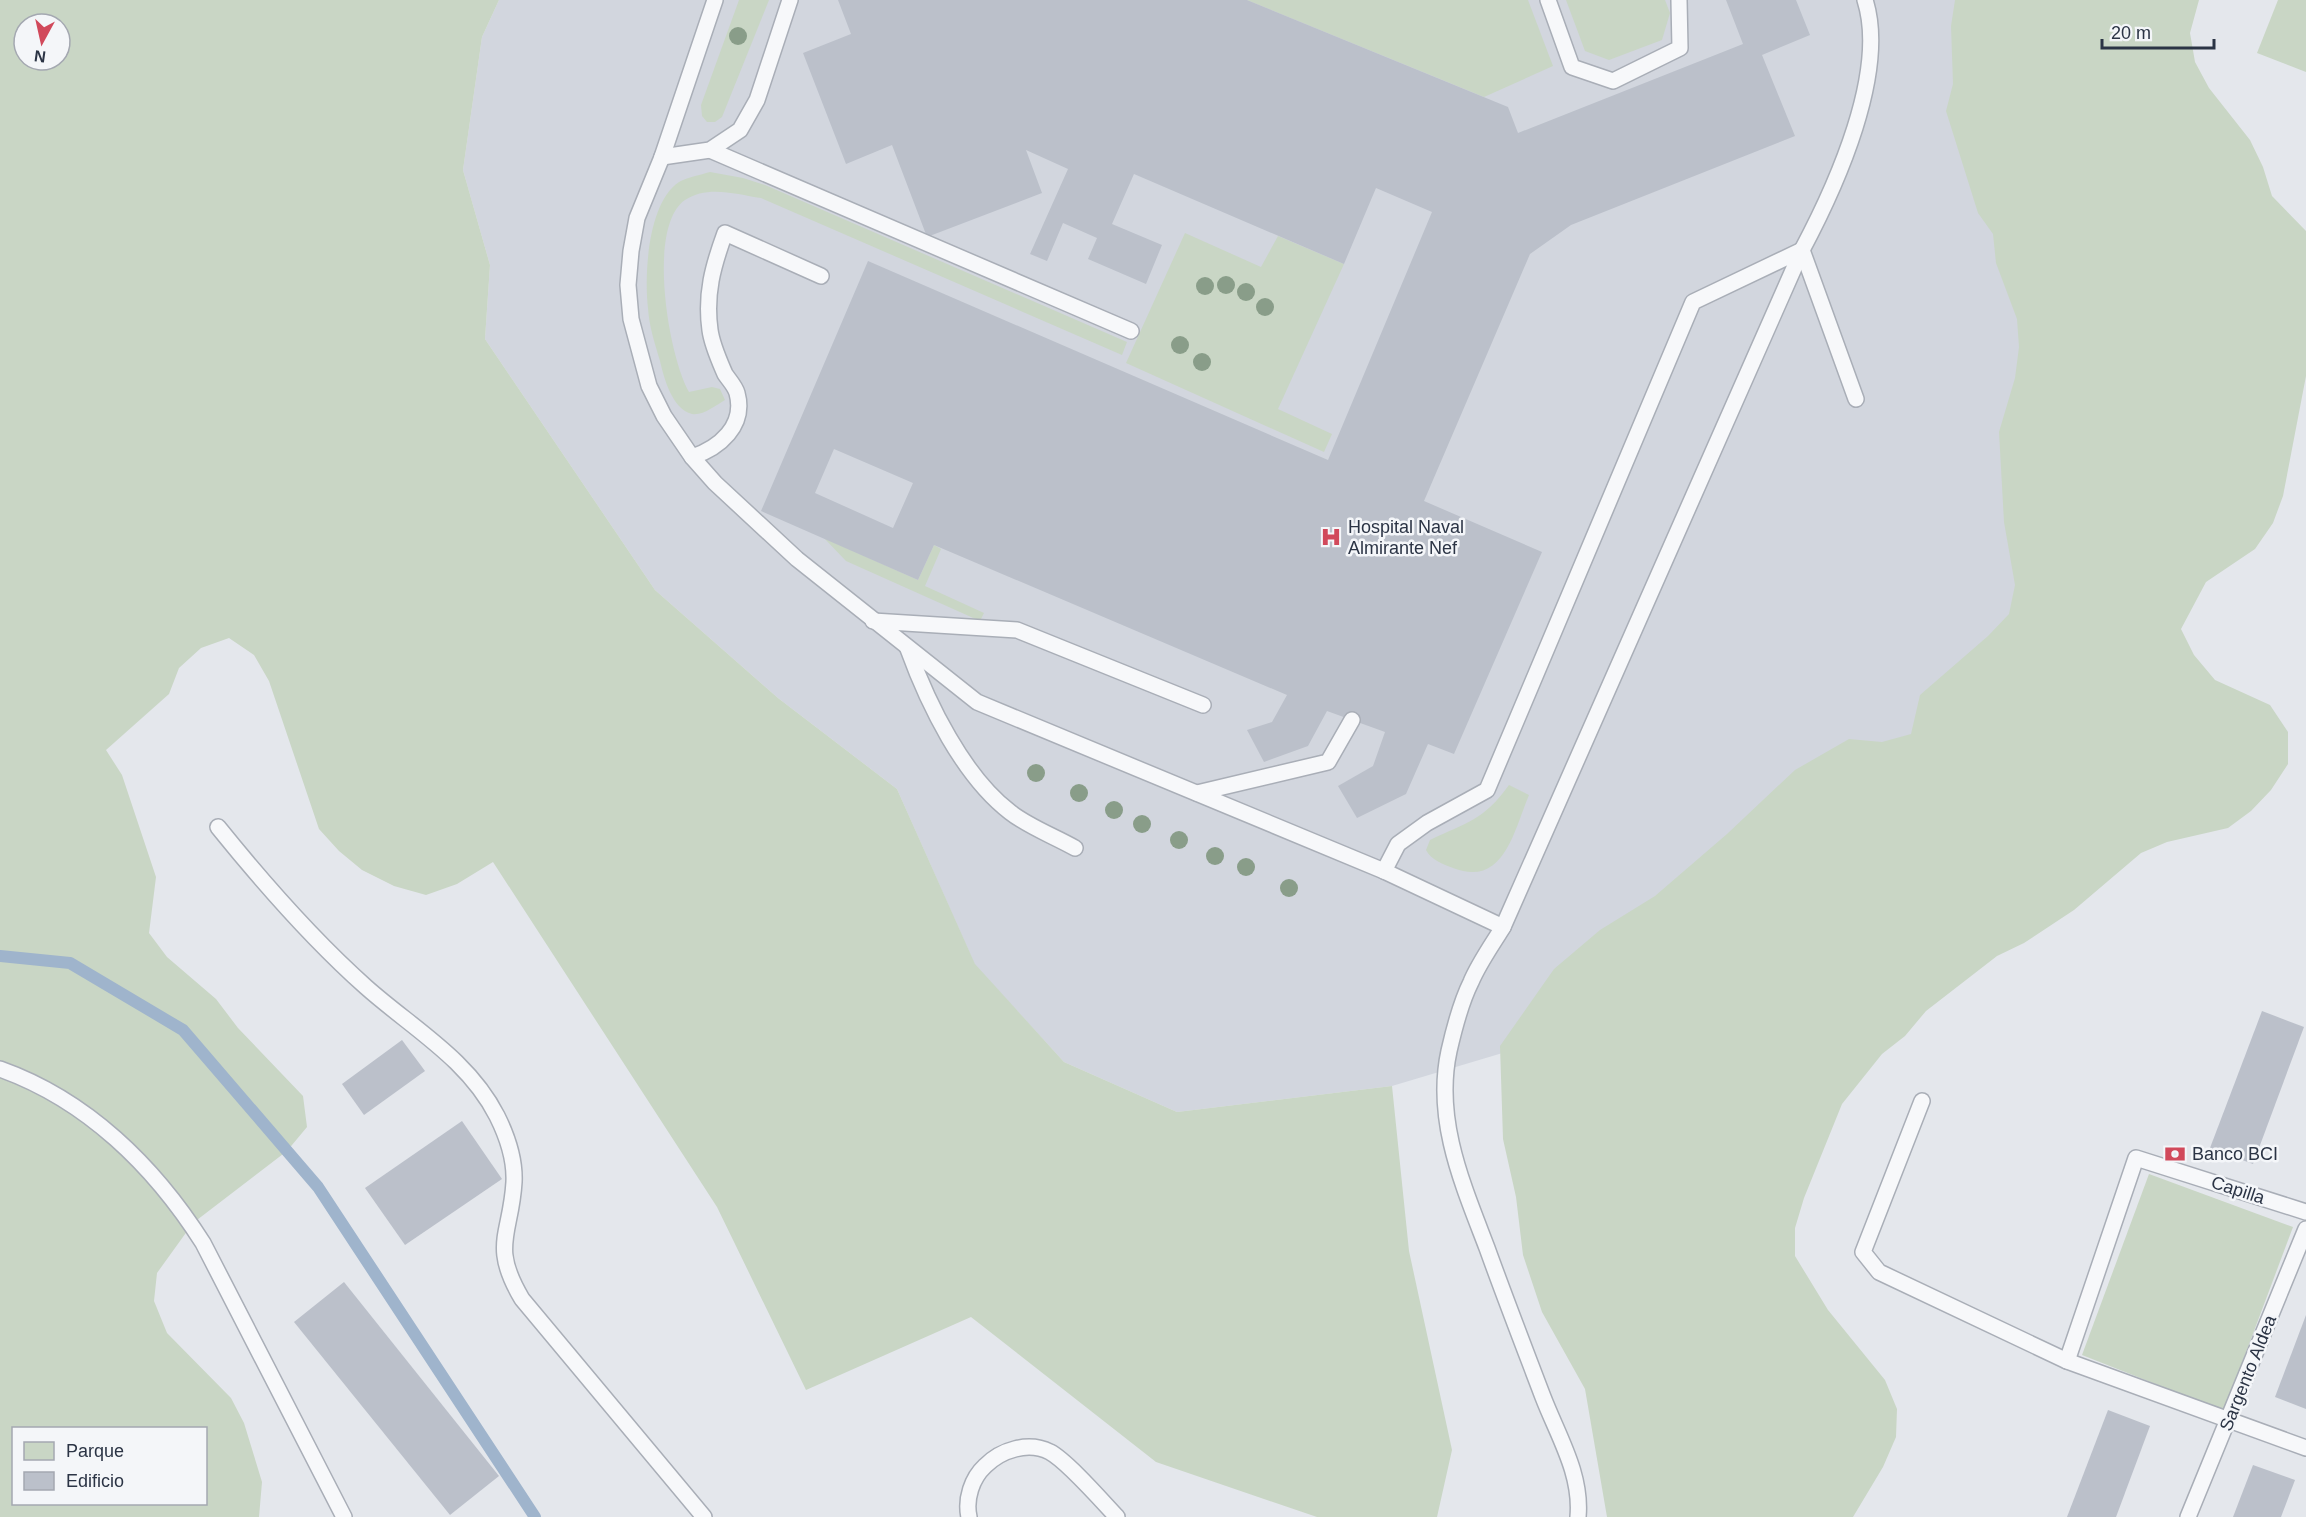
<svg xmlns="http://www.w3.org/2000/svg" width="2306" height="1517" font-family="Helvetica,sans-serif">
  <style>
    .built { fill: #d2d6de }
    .green { fill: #c9d6c5; fill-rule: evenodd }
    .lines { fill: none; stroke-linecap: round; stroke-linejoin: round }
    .stream { stroke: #9fb4cc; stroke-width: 12 }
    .building { fill: #bbc0ca; fill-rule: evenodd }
    .lane-casing { stroke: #a9aeb7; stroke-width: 18 }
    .lane { stroke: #f7f8fa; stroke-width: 15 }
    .tree { fill: #899d89 }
    .labels { text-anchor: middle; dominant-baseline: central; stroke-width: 5; stroke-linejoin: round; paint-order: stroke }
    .poi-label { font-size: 18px; fill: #2b3445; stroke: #f4f6f9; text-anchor: start }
    .street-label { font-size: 18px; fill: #2b3445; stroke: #f4f6f9 }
  </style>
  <rect width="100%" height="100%" fill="#e4e7ec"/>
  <polygon class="built" points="499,0 1988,0 2041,358 2043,591 1723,987 1392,1086 1177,1112 1064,1062 975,965 897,789 778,698 655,590 485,339 490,265 463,170 482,37"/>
  <g class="green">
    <path d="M0,0H499L482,37L463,170L490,265L485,339L655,590L778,698L897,789L975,964L1064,1062L1177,1112L1392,1086L1409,1251L1452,1450L1437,1517H1317L1156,1462L971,1317L806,1390L717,1207L493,862L457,884L426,895L394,886L362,870L339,851L319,829L269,681L254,655L229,638L201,648L179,668L169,694L106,750L122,775L156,877L149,933L167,957L216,999L238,1028L303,1096L307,1127L287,1151L193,1223L157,1273L154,1301L167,1333L231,1398L244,1423L262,1482L259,1517H0ZM24,24H60V60H24ZM14,1428H206V1504H14Z"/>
    <polygon points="739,0 769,0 722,117 715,122 707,122 702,116 701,105"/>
    <polygon points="1247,0 1528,0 1553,66 1484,97"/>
    <polygon points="1566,0 1665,0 1670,13 1662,40 1609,60 1585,51"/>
    <polygon points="1955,0 2199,0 2190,33 2195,62 2209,88 2250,140 2263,167 2272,196 2306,231 2306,376 2283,496 2273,523 2255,549 2206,582 2181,629 2194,655 2215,680 2270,705 2288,732 2288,764 2271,790 2251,811 2228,828 2167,842 2141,853 2074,910 2024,943 1997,956 1926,1011 1905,1036 1882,1054 1842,1104 1804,1198 1795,1228 1795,1256 1828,1310 1885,1380 1897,1409 1896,1437 1883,1467 1853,1517 1607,1517 1585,1389 1542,1312 1523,1255 1516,1197 1503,1139 1500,1046 1554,969 1600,930 1655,896 1727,834 1795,770 1849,739 1882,742 1911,734 1920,695 1988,636 2009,614 2015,585 2004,522 1999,432 2015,378 2019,347 2017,319 1996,263 1993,234 1978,213 1946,111 1953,84 1951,26"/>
    <polygon points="2278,0 2306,0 2306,72 2257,53"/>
    <path d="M710,172L743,178L765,185L1127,342L1122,355L761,198C736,194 707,185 685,200C646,227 669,358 689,392L712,387L720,389L725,400C716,405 703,416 692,414C672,409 664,378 660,361C655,344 649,326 648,308C644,275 648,202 679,182C688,177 700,175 710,172Z"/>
    <polygon points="1185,233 1261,267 1278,236 1344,264 1278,409 1332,434 1324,452 1126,363"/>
    <polygon points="824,538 918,580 934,545 941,549 925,586 984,613 980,621 846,561"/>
    <path d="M1509,785L1529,795C1514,830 1504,888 1453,868C1443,864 1431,860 1426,850L1430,840C1467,822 1483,821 1509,785Z"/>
    <polygon points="2149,1174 2293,1227 2224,1411 2082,1355"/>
  </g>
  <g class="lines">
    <polyline class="stream" points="0,956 70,963 183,1030 318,1187 535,1517"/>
  </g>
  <g class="building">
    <path d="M838,0H1247L1508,107L1518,133L1743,44L1726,0H1796L1810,35L1762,55L1795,136L1571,225L1530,254L1424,501L1542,552L1454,754L1428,744L1406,794L1357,818L1338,786L1373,766L1385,732L1327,711L1308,746L1264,762L1247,730L1272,722L1287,695L934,545L918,580L761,511L868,261L1328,460L1432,212L1376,188L1344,264L1134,174L1112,224L1162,245L1146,284L1088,259L1097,238L1063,223L1047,261L1030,254L1068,169L1026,150L1042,193L927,237L892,145L846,164L803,53L851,34ZM834,449L913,483L893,528L815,493Z"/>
    <polygon points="2262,1011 2304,1027 2253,1164 2210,1148"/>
    <polygon points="402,1040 425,1071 364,1115 342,1084"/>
    <polygon points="462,1121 502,1179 405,1245 365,1188"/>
    <polygon points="344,1282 499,1476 450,1515 294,1322"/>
    <polygon points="2306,1315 2306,1409 2275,1397"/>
    <polygon points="2108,1410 2150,1426 2116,1517 2067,1517"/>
    <polygon points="2253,1465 2295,1480 2281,1517 2233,1517"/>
  </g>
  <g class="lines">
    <g class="lane-casing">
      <g id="lane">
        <polyline points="715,0 662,157 637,218 631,251 628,285 631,319 649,386 664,416 692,457 715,483 797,559 977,702 1384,871 1503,927"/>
        <polyline points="1548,0 1572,67 1613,81 1680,48 1679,0"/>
        <polyline points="710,150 1131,331"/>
        <polyline points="662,157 710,150 740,130 757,100 790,0"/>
        <path d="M692,457C719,448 746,426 737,393C735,386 729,380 725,374C719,360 712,345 710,330C705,294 713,266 725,233L821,276"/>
        <polyline points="873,621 1017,630 1203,705"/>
        <path d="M908,649C928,704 963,776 1010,812C1029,827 1054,836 1075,848"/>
        <polyline points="1197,793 1328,762 1352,720"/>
        <path d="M218,827C264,884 311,938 366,987C412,1028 468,1059 497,1116C507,1136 515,1160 514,1182C511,1235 490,1245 522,1299L704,1517"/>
        <polyline points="1384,871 1398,844 1427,823 1487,790 1693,302 1802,250 1856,399"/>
        <path d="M0,1069C87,1100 154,1166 203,1243L344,1517"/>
        <polyline points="1922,1101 1863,1252 1879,1272 2067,1361 2306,1448"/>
        <polyline points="2067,1361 2136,1158 2306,1212"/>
        <path d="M969,1517C965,1499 972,1478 985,1466C1001,1450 1028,1441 1050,1452C1067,1461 1102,1501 1117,1517"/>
        <path d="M1578,1517C1582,1474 1558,1436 1543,1397C1524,1347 1505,1298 1487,1248C1463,1185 1434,1120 1449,1051C1454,1029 1461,1002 1471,982C1479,963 1492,945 1503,927L1802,250C1836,186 1888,72 1865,0"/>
        <polyline points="2188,1517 2306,1229"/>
      </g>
    </g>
    <use href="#lane" class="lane"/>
  </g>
  <g class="tree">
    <circle cx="738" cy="36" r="9"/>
    <circle cx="1226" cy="285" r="9"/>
    <circle cx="1205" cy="286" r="9"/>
    <circle cx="1246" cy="292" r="9"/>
    <circle cx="1265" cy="307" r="9"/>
    <circle cx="1180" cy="345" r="9"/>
    <circle cx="1202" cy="362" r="9"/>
    <circle cx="1036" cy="773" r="9"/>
    <circle cx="1079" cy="793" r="9"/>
    <circle cx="1114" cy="810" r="9"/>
    <circle cx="1142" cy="824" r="9"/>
    <circle cx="1179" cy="840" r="9"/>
    <circle cx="1215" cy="856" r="9"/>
    <circle cx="1246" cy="867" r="9"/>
    <circle cx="1289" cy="888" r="9"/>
  </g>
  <defs>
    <g id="hospital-bare" transform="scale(1.62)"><path d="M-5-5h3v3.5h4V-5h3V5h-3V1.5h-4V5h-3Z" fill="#d1495b" stroke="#f4f6f9" stroke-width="2.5" paint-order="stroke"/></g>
    <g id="bank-bare" transform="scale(1.62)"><path d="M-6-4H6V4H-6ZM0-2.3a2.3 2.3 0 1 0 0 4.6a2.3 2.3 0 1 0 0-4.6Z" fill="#d1495b" stroke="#f4f6f9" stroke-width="2.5" paint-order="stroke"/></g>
  </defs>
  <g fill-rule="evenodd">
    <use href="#hospital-bare" x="1331" y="537"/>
    <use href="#bank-bare" x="2175" y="1154"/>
  </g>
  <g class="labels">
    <g class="poi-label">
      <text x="1348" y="527">Hospital Naval<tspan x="1348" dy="21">Almirante Nef</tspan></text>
      <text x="2192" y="1154">Banco BCI</text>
    </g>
    <g class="street-label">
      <text transform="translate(2238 1190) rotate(18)">Capilla</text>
      <text transform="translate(2248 1373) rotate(-68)">Sargento Aldea</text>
    </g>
  </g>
  <rect x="12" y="1427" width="195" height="78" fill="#f4f6f9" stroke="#a4a8b1" stroke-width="1.5"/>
  <rect x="24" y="1442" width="30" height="18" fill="#c9d6c5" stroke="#a4a8b1" stroke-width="1.5"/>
  <text x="66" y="1457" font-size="18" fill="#2b3445">Parque</text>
  <rect x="24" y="1472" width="30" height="18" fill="#bbc0ca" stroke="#a4a8b1" stroke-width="1.5"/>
  <text x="66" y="1487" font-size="18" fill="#2b3445">Edificio</text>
  <g transform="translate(42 42) rotate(188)"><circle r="28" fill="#f4f6f9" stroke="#a4a8b1" stroke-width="1.5"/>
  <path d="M0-4.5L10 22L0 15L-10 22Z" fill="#d1495b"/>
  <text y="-9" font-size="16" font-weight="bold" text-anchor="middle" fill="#2b3445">N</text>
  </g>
  <path d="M2102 39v9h112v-9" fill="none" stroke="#2b3445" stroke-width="3"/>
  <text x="2111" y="39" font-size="18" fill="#2b3445" stroke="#f4f6f9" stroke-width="4.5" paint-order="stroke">20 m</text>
</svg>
